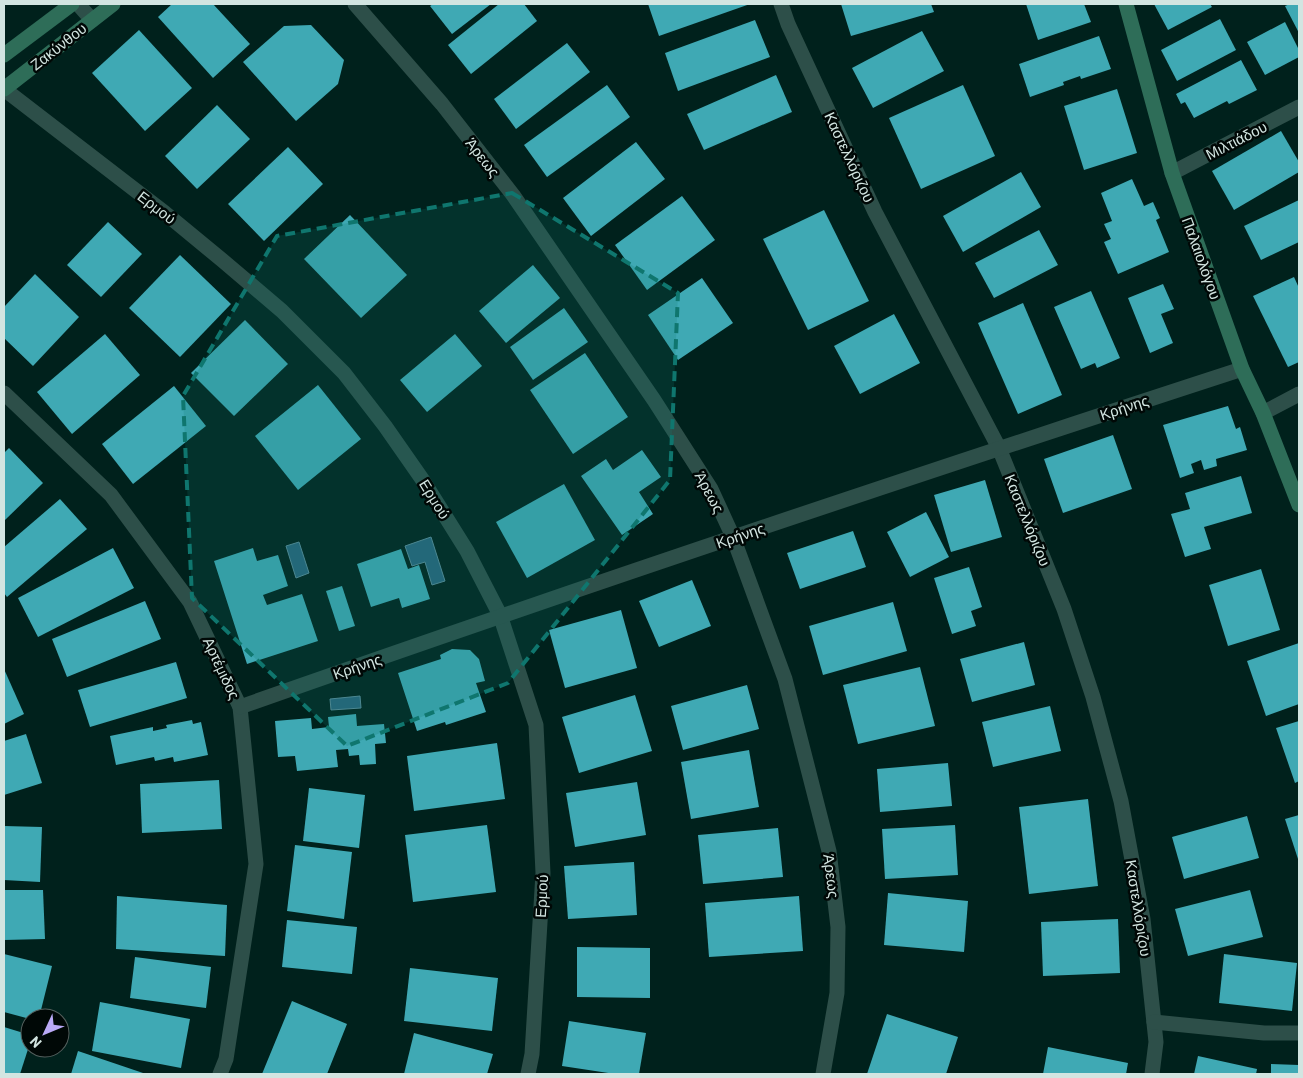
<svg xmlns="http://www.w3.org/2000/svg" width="1303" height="1078" font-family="Barlow,sans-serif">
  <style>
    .water { fill: #28657c; stroke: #5b8b9a }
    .building { fill: #3fa9b4 }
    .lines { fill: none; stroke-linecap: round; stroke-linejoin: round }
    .street { stroke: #2d4f49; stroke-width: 15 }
    .secondary { stroke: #2e6d58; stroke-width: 15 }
    .marked { fill: #0f766e; fill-opacity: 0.2; stroke: #0f766e; stroke-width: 4; stroke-dasharray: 10 6; stroke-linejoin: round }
    .labels { text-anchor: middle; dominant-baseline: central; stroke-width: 5; stroke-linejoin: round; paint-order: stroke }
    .street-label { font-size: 15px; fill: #d2e5e1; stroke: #000806 }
  </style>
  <rect width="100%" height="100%" fill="#00211c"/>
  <g class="water">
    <polygon points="431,537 445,581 432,585 425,562 412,566 405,546"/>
    <polygon points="299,542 309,573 296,578 286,546"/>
    <polygon points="360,696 361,708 331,710 330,699"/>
  </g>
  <g class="building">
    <polygon points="172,4 213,4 250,44 213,78 158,17"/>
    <polygon points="433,4 491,4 452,34 430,6"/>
    <polygon points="499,4 524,4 537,21 471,74 448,45"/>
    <polygon points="648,4 750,4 659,36"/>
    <polygon points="841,4 931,4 934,12 851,36"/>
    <polygon points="1026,4 1084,4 1091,22 1038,40"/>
    <polygon points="1154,4 1210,4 1212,7 1168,30"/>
    <polygon points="1290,4 1299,4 1299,33 1285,6"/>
    <polygon points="1220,19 1236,50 1177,81 1161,50"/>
    <polygon points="755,20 770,57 678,91 665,53"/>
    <polygon points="1285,22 1299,50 1299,57 1265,75 1247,42"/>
    <polygon points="311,25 344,60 338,84 296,121 243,62 284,26"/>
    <polygon points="139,30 192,88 145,131 92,73"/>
    <polygon points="922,31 944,71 873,108 852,68"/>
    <polygon points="1099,36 1111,69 1081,79 1080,76 1063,82 1064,85 1030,97 1019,64"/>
    <polygon points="567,43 590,72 516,129 494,99"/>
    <polygon points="1241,60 1257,90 1229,104 1227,101 1194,118 1185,102 1181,104 1176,94"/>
    <polygon points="776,75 792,112 704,150 687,114"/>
    <polygon points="607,85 630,117 547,177 524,145"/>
    <polygon points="963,85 995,156 921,189 889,118"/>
    <polygon points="1117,89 1137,153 1084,170 1064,106"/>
    <polygon points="217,105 250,139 197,189 165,156"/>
    <polygon points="1281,131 1299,162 1299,172 1234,210 1212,171"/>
    <polygon points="636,142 665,179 591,236 563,198"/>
    <polygon points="288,147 323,184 264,241 228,204"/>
    <polygon points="1021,172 1041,207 963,252 943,216"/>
    <polygon points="1132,179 1144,206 1153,202 1160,218 1156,220 1169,252 1118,274 1104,242 1111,239 1104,224 1112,221 1101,193"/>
    <polygon points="682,196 715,240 647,290 615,245"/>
    <polygon points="1299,200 1299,242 1261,260 1244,226"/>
    <polygon points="824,210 869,301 808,330 763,239"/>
    <polygon points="350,215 407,275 361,318 304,259"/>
    <polygon points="108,222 142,254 101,297 67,265"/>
    <polygon points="1039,230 1058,265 994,298 975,263"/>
    <polygon points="180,255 231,304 180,357 129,308"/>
    <polygon points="533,265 560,298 506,343 479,311"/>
    <polygon points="35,274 79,317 33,366 4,338 4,307"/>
    <polygon points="1294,277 1299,288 1299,362 1288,367 1253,296"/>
    <polygon points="702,278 733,323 678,360 648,315"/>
    <polygon points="1163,284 1174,309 1161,314 1173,343 1150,353 1128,298"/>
    <polygon points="1091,291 1120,358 1097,368 1095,363 1081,369 1054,307"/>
    <polygon points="1023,303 1062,395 1018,414 978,323"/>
    <polygon points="564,308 588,342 533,380 510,347"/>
    <polygon points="894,314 920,363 860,394 834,346"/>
    <polygon points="245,320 288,364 234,416 191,373"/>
    <polygon points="105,334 140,375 72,434 37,392"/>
    <polygon points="455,334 482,366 427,412 400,380"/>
    <polygon points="585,353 628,417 573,454 530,390"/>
    <polygon points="318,385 361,439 298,490 255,436"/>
    <polygon points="174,386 206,426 133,484 102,444"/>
    <polygon points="1228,406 1236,429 1240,427 1247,450 1216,459 1217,466 1204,470 1201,460 1191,464 1194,473 1180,478 1163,425"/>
    <polygon points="1113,435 1132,489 1063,513 1044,459"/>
    <polygon points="9,448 43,483 4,521 4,453"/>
    <polygon points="642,450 661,477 639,492 653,514 622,535 581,476 606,459 613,470"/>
    <polygon points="1241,476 1252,513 1204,527 1211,549 1185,557 1171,514 1190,509 1185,493"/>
    <polygon points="985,480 1002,537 951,552 934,495"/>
    <polygon points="564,484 595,540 527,578 496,522"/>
    <polygon points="60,499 87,529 7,597 4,593 4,547"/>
    <polygon points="926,512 949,557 910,577 887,532"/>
    <polygon points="853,531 866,567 800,589 787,553"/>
    <polygon points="113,548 134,588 38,637 18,598"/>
    <polygon points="253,548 257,561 278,555 288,586 263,595 267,605 302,594 318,641 247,664 214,561"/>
    <polygon points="401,549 408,569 419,565 430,599 402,608 399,598 371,607 357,564"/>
    <polygon points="969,567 982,607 971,611 976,626 952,634 934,578"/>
    <polygon points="1261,569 1280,630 1228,646 1209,585"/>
    <polygon points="692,580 711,626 659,647 639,601"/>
    <polygon points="342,586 355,626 339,631 326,591"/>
    <polygon points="145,601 161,639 67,677 52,639"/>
    <polygon points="893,602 907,651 823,675 809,626"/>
    <polygon points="621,610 637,668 565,688 549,630"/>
    <polygon points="1024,642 1035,685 972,702 960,659"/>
    <polygon points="1299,643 1299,704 1266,716 1247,661"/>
    <polygon points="452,649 470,650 479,659 485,681 476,683 486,712 446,725 445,722 417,731 398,673 441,659 440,655"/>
    <polygon points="176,662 187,698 90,727 78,690"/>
    <polygon points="920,667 935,726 858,744 843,685"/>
    <polygon points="4,669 24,714 4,724"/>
    <polygon points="747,685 759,729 683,750 671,706"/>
    <polygon points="635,695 652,751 579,773 562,717"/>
    <polygon points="1050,706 1061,751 993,767 982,722"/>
    <polygon points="356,714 357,726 384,724 386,743 375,744 376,764 360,765 359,755 349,756 348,749 336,750 338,767 297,771 295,756 278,757 275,721 311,718 312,729 329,727 328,717"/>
    <polygon points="192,720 193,724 201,722 208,755 174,762 173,757 155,761 154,757 116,765 110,736 153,727 153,731 167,728 166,725"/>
    <polygon points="1299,721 1299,781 1295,783 1276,728"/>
    <polygon points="26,734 42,783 4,795 4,741"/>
    <polygon points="497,743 505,799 414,811 407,756"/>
    <polygon points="749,750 759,807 691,819 681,762"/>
    <polygon points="948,763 952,806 880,812 877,769"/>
    <polygon points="219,780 222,829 142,833 140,784"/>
    <polygon points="637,782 646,835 575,847 566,793"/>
    <polygon points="309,788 365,795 359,848 303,841"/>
    <polygon points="1088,799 1098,886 1029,894 1019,807"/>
    <polygon points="1299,815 1299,859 1298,859 1285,819"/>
    <polygon points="1247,816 1259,858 1184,879 1172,837"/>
    <polygon points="487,825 496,892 413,902 405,835"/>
    <polygon points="955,825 958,875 885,879 882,829"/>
    <polygon points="4,826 42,827 40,882 4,880"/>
    <polygon points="778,828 783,877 703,884 698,835"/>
    <polygon points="295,845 352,852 344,919 287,911"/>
    <polygon points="634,862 637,915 568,919 564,866"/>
    <polygon points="4,890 43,890 45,939 4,940"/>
    <polygon points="1250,890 1263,937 1188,956 1175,909"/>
    <polygon points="888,893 968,901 964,952 884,945"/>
    <polygon points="117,896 227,905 225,956 116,949"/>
    <polygon points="799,896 803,951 709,957 705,903"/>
    <polygon points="1118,919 1120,973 1043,976 1041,922"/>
    <polygon points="287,920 357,927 352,974 282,967"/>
    <polygon points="577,947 650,948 650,998 577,997"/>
    <polygon points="4,954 52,966 39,1018 30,1019 4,1012"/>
    <polygon points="1224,954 1297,963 1292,1011 1219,1003"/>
    <polygon points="135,957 211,967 206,1008 130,998"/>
    <polygon points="410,968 498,978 492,1031 404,1021"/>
    <polygon points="292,1001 347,1024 327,1074 262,1074"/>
    <polygon points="100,1002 190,1019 181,1068 92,1051"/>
    <polygon points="887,1014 958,1037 946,1074 867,1074"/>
    <polygon points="569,1021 646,1033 639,1074 615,1074 562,1066"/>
    <polygon points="4,1027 30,1035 30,1043 20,1074 4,1074"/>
    <polygon points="414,1033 493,1054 487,1074 404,1074"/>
    <polygon points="1048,1047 1128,1063 1126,1074 1043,1074"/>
    <polygon points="78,1051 146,1074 71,1074"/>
    <polygon points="1198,1056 1257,1069 1256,1074 1194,1074"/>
    <polygon points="1271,1064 1299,1065 1299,1074 1271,1074"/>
  </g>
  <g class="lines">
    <g class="street">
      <polyline points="78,4 92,20"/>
      <polyline points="355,4 442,104 513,195 654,400 711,489 733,537 785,679 829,851 838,927 837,993 823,1074"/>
      <polyline points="781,4 788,24 875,212 999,448 1064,609 1093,697 1121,801 1143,919 1156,1042 1152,1074"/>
      <polyline points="4,89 165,213 222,260 282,311 344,373 385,426 422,479 467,551 500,615 536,725 543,873 532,1054 528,1074"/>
      <polyline points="1172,173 1299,107"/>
      <polyline points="4,393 111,495 190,602 240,707 256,864 226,1059 220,1074"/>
      <polyline points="1263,413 1299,394"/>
      <path d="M240,707C572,590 907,478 1242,369"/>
      <polyline points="1154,1022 1264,1033 1299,1033"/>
    </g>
    <g class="secondary">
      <polyline points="1126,4 1172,173 1242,369 1263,413 1299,505"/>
      <polyline points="4,55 72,4"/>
      <polyline points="4,89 113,4"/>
    </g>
  </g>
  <path class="marked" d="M512,193L678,293L670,480L508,683L347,746L192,598L183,396L277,236Z"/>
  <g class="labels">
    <g class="street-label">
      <text transform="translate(58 46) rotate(-38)">Ζακύνθου</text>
      <text transform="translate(1236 140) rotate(-27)">Μιλτιάδου</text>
      <text transform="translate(483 157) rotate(52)">Άρεως</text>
      <text transform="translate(850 157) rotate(65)">Καστελλόριζου</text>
      <text transform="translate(157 207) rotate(38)">Ερμού</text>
      <text transform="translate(1202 258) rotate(70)">Παλαιολόγου</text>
      <text transform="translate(1124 407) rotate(-18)">Κρήνης</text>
      <text transform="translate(710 492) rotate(62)">Άρεως</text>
      <text transform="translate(435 499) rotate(58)">Ερμού</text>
      <text transform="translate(1028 520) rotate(68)">Καστελλόριζου</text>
      <text transform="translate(740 535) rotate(-19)">Κρήνης</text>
      <text transform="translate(357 666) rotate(-19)">Κρήνης</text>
      <text transform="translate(222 668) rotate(65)">Αρτέμιδος</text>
      <text transform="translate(832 876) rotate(83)">Άρεως</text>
      <text transform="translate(541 896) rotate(-87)">Ερμού</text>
      <text transform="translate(1139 908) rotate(81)">Καστελλόριζου</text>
    </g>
  </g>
  <rect width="1303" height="1078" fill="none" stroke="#d2e5e1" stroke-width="10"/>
  <g transform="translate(45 1033) rotate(226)"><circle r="24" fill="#000806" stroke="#54605e"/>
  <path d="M0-4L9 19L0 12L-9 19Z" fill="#baaaf6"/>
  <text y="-8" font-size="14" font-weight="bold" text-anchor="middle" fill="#d2e5e1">N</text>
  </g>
</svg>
